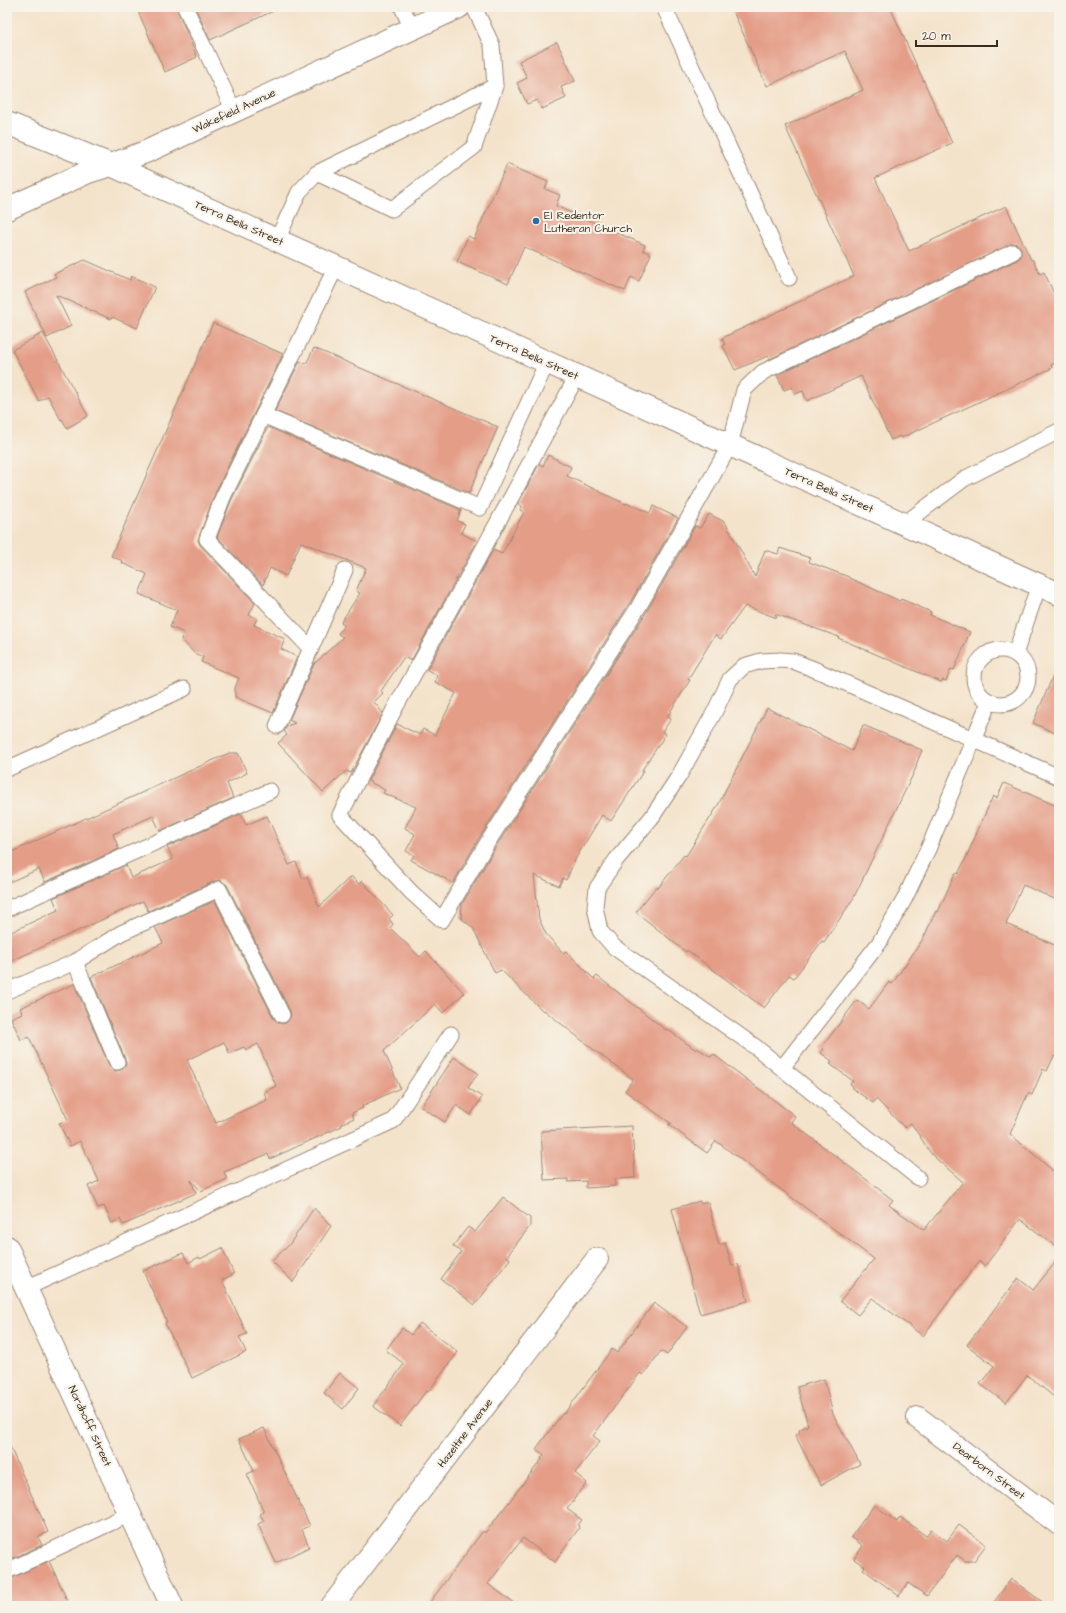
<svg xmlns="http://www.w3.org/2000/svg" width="1066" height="1613" font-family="'Architects Daughter',sans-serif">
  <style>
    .building { fill: #e49d87; fill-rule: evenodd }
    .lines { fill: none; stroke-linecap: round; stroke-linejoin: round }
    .service-casing { stroke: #988674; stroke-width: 17 }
    .minor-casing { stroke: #988674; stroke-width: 24 }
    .secondary-casing { stroke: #988674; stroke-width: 24 }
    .primary-casing { stroke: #988674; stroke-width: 24 }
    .service { stroke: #fff; stroke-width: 15 }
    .minor { stroke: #fff; stroke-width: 22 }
    .secondary { stroke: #fff; stroke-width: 22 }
    .primary { stroke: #fff; stroke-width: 22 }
    .poi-dot { fill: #1f6fb2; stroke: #f7f3e8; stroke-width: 1.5 }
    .labels { text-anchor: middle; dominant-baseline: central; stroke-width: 4; stroke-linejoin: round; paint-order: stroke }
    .street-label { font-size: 11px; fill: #3b2a1e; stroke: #f7f3e8 }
    .poi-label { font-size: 11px; fill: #3b2a1e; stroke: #f7f3e8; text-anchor: start }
  </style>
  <rect width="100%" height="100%" fill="#f7f3e8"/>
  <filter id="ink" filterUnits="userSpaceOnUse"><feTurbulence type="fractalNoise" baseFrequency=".025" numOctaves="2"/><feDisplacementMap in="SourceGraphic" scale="8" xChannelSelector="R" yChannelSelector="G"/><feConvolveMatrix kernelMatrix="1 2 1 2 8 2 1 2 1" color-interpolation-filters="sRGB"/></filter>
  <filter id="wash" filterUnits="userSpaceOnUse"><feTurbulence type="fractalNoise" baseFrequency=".012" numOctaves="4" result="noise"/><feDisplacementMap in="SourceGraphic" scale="16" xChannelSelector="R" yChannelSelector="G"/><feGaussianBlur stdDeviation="0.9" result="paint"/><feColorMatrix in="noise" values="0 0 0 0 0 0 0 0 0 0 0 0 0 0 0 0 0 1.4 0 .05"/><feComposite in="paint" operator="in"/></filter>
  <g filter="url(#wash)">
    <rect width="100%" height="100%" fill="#f4e3cb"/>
    <g id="blocks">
      <g class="building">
        <polygon points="136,7 176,7 197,57 165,72"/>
        <polygon points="195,7 282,7 210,40"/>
        <polygon points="731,7 890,7 952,143 875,178 909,251 1006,206 1031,260 1033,260 1040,274 1044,272 1059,304 1059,361 1051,365 1052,368 901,438 900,436 891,440 861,376 807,401 803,391 795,394 792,387 784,390 777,375 1017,260 1021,257 1021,248 1018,244 1013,243 770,359 768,356 735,370 723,346 725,345 722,338 854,276 785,126 863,90 845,51 767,86"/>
        <polygon points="557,42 575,81 561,87 566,98 542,109 537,100 527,104 517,83 527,78 519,61"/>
        <polygon points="507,164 548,182 545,189 560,195 556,206 645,245 643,250 651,254 639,281 631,277 625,291 524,247 508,284 457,262 468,236 474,239"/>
        <polygon points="85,260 130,280 131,276 155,287 137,328 112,317 111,319 56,295 71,326 47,338 25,292 56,277 54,274"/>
        <polygon points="213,323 283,354 215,493 198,540 200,545 255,603 249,615 257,618 254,625 285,639 281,649 297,657 273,713 235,697 235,688 239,678 201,662 203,657 194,653 181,639 184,633 170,627 177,610 139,594 147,574 122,563 123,561 111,556"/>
        <polygon points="43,333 88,416 67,428 62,419 61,420 48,396 39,401 12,350"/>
        <polygon points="314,348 498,427 469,493 275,411 300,361 306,364"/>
        <polygon points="268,427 461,510 457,521 465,524 461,533 477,541 411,661 404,657 381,691 383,693 374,702 383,713 351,773 346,771 323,792 278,743 287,735 284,731 287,726 295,723 289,720 314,664 343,637 338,634 344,625 341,622 360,593 356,591 366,568 301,542 286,576 270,568 263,585 217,537 231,501"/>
        <polygon points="548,455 571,467 567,476 615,499 626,504 626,503 650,513 653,506 678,518 631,601 478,840 453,883 411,860 414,855 406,851 415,834 405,828 416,807 383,793 385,790 368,781 397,724 420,735 423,729 435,735 456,693 435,682 437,675 427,670 493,550 502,554 524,512 520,510 522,506 518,504 539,464 543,466"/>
        <polygon points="709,514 725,522 755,577 765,550 778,554 780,548 810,558 809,562 849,577 849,578 900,601 901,599 931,612 930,615 970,632 954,670 951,669 946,681 943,680 941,682 838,638 839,637 775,614 777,618 745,606 721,639 715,635 688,679 690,680 667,717 671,719 662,732 666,734 642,770 644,770 611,821 602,815 576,858 566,880 563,878 559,886 534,875 539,919 546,934 563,953 566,951 594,979 597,976 666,1030 667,1029 696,1050 697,1048 711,1057 713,1054 795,1116 791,1122 893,1200 889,1205 924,1230 963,1182 932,1155 911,1123 905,1128 876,1099 873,1103 852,1088 853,1086 850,1084 853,1081 830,1064 832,1061 821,1053 824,1049 822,1047 857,1000 869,1009 889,982 892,984 923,939 936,911 938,912 955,873 958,874 965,860 993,796 997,798 1004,783 1059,807 1059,901 1023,885 1006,924 1059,947 1059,1058 1054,1056 1047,1071 1043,1069 1032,1095 1028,1093 1010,1134 1059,1176 1059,1249 1020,1219 985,1266 979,1261 923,1336 872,1298 858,1315 840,1301 874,1259 716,1141 707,1153 668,1124 672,1124 625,1091 633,1079 594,1050 544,1010 543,1011 501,970 495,973 473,928 461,918 462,904 494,850 647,611 695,526 700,528"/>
        <polygon points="1059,662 1059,735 1033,723"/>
        <polygon points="767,708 852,751 863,725 922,750 916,765 917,766 853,899 824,942 822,941 794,978 789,975 764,1008 687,950 686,952 636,912 656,887 658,888 684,855 686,856 717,807"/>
        <polygon points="229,753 238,753 247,773 227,783 233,798 160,831 153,816 113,834 119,849 45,882 39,869 7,883 7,854"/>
        <path d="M241,814L246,825L267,816L289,865L296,862L303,879L307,877L319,907L351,876L359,884L362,881L393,915L389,919L393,924L390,928L420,957L426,951L464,993L443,1013L435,1004L384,1051L400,1088L362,1106L363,1108L352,1113L354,1118L341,1124L342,1126L270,1159L268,1154L224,1172L227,1179L201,1191L191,1180L196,1193L123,1225L120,1219L112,1223L104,1206L98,1208L88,1186L99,1181L80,1141L70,1146L59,1123L68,1120L29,1037L21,1040L11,1018L22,1013L20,1008L74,984L109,1065L115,1071L121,1070L126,1064L125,1059L91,977L163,943L155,927L215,901L274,1019L281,1024L286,1023L291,1016L290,1011L227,885L220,880L215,881L148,911L143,901L7,963V934L58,910L53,898L126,865L131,878L173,859L167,847ZM224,1042L229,1053L244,1047L246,1050L258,1044L276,1086L264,1092L267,1100L216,1123L187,1060Z"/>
        <polygon points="454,1057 478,1073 468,1088 482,1097 471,1115 456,1105 445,1122 421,1107"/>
        <polygon points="632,1126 635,1178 615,1179 615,1186 586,1188 586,1181 568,1182 568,1179 544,1180 541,1131"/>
        <polygon points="503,1197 530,1218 530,1226 507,1256 510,1259 475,1305 441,1279 461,1252 453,1246 468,1227 475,1232"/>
        <polygon points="700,1201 701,1204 708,1202 719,1245 725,1243 732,1265 738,1264 748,1301 700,1314 672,1209"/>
        <polygon points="314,1208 331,1226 293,1282 272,1261 289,1245"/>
        <polygon points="222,1248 234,1274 222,1280 247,1334 239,1337 246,1352 192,1378 165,1323 167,1322 143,1271 183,1253 188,1263 199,1257 200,1259"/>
        <polygon points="1059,1258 1059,1401 1027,1375 1006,1403 980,1384 994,1366 967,1345 1018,1278 1033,1290"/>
        <polygon points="654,1303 687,1327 667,1355 661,1351 643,1375 640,1373 593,1436 600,1441 575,1473 587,1483 567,1509 582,1520 578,1525 579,1528 555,1562 523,1538 488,1584 518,1606 427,1606 483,1531 485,1533 542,1459 541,1458 544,1455 536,1449 563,1413 564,1414 612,1349 617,1353"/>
        <polygon points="420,1323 458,1352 428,1392 426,1391 400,1426 373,1406 404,1364 386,1350 402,1328 411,1335"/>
        <polygon points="340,1373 359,1388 343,1409 324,1393"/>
        <polygon points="824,1379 833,1414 860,1464 821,1485 795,1435 800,1432 799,1430 808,1425 797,1387"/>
        <polygon points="264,1428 310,1526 302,1529 309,1547 276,1563 258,1524 264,1521 260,1514 264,1512 247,1474 254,1471 239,1439"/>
        <polygon points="7,1440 48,1532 38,1537 42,1545 7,1561"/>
        <polygon points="874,1505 897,1522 900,1517 926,1536 931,1529 947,1541 959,1525 986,1545 974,1561 965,1561 957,1555 927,1596 908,1583 899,1596 863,1569 865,1567 854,1559 863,1546 851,1537"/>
        <polygon points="49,1561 70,1606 7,1606 7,1580"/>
        <polygon points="1011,1579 1048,1606 991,1606"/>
      </g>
    </g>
  </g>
  <g filter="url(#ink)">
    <use href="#blocks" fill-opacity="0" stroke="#988674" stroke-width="1"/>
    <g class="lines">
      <g class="service-casing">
        <g id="service">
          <polyline points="185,7 234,111"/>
          <polyline points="402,7 412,29"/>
          <polyline points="664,7 789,278"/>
          <polyline points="317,173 392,209 474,147 495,86"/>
          <polyline points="277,240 299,192 317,173 495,86 492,45 474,7"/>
          <polyline points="577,376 474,566 395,708 340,815 411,892 442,920 486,845 639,606 730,445 744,390 763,372 1013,252"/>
          <polyline points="263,415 480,508 547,362"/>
          <polyline points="904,524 964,479 1059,431"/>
          <polyline points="311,649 207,539 223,497 336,267"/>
          <circle cx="1001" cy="677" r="27"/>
          <polyline points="1015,654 1039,585"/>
          <polyline points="277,726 345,570"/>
          <polyline points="7,769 184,689"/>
          <polyline points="7,909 270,791"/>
          <polyline points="75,962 121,933 219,889 282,1015"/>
          <polyline points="7,991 75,962 117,1062"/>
          <polyline points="782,1068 879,943 904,900 929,847 989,702"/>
          <polyline points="918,1178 757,1048 614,947 600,931 595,907 597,888 616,860 652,817 679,776 715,711 730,679 744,666 761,661 781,660 793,661 816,670 1059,777"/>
          <polyline points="26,1288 393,1121 451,1034"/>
          <polyline points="7,1571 130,1514"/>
        </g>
      </g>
      <g class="minor-casing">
        <g id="minor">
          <polyline points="7,209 88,172 111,165 148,151 459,7"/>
          <polyline points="918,1418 1059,1524"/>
          <polyline points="332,1606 597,1259"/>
        </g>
      </g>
      <g class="secondary-casing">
        <polyline id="secondary" points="7,123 111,165 1059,594"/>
      </g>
      <g class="primary-casing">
        <polyline id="primary" points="7,1247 172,1606"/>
      </g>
      <use href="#service" class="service"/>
      <use href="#minor" class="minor"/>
      <use href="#secondary" class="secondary"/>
      <use href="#primary" class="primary"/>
    </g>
  </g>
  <circle class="poi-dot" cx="536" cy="221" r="4"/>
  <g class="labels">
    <g class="street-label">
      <text transform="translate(234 111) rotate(-25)">Wakefield Avenue</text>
      <text transform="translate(239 223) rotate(24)">Terra Bella Street</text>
      <text transform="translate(534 357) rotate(24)">Terra Bella Street</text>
      <text transform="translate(829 490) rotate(24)">Terra Bella Street</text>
      <text transform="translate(90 1426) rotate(65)">Nordhoff Street</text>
      <text transform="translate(465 1433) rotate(-53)">Hazeltine Avenue</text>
      <text transform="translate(989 1471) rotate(37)">Dearborn Street</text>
    </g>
    <g class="poi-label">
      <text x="544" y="215">El Redentor<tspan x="544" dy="13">Lutheran Church</tspan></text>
    </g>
  </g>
  <rect width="1066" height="1613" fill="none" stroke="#f7f3e8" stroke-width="24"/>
  <path d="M916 40v6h81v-6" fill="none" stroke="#3b2a1e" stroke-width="2"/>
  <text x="922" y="40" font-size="12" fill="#3b2a1e" stroke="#f7f3e8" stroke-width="3" paint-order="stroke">20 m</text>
</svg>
